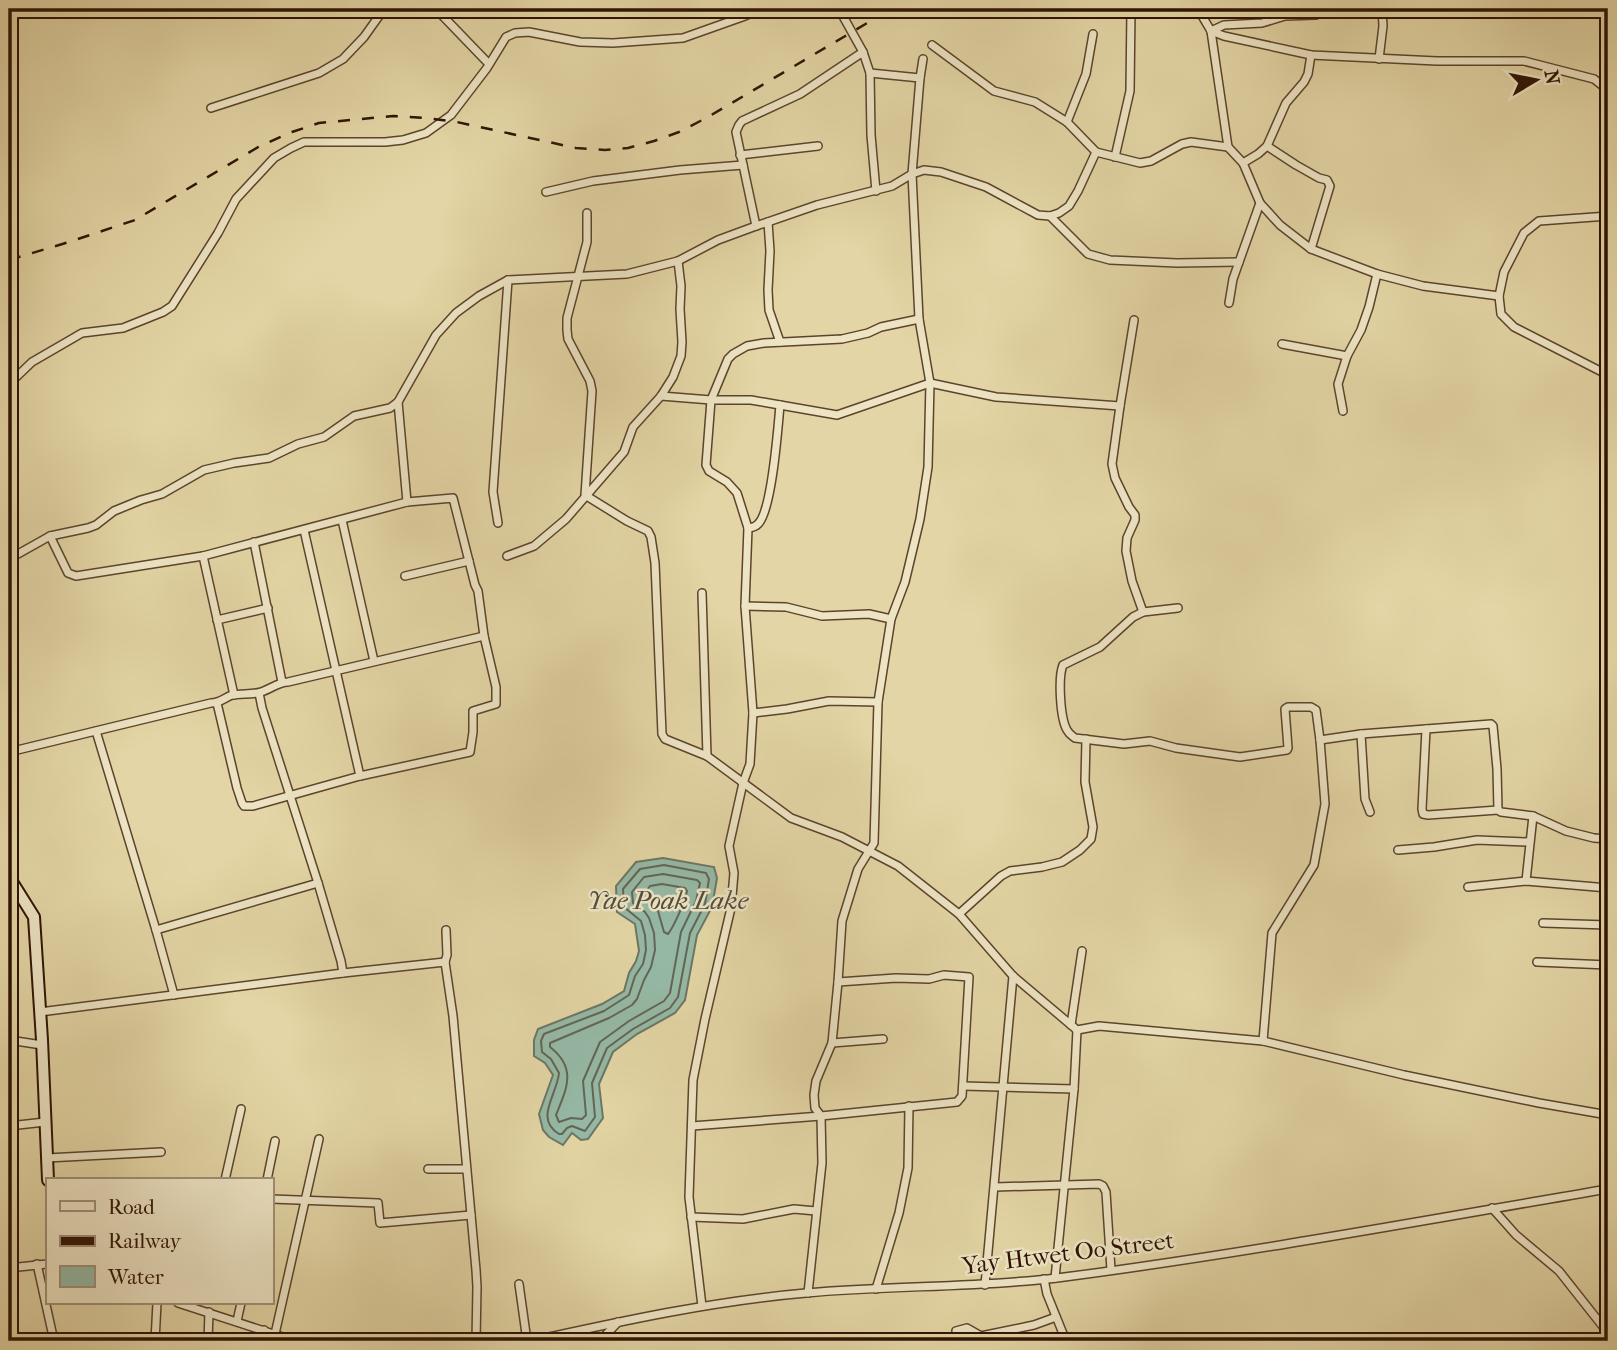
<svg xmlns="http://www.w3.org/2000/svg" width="1617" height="1350" font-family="'IM FELL French Canon',serif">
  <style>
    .water { fill: #95b9a6; stroke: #6c7765; stroke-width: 2 }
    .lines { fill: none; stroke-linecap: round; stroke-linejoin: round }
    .shore { stroke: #626655; stroke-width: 2 }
    .street-casing { stroke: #5c442c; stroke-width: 10 }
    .secondary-casing { stroke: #2f1304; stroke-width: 14 }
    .street { stroke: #ede4c4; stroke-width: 7 }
    .secondary { stroke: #ede4c4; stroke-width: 10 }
    .rail { stroke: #2f1304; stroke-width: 2.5; stroke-dasharray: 12 12; stroke-linecap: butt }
    .labels { text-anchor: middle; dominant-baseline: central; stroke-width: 5; stroke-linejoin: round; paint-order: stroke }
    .street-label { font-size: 24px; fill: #2f1304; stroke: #ede4c4 }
    .water-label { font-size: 26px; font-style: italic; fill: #534d3d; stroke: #ede4c4 }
  </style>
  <rect width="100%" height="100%" fill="#e3d5a5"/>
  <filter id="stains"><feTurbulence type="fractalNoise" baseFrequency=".00286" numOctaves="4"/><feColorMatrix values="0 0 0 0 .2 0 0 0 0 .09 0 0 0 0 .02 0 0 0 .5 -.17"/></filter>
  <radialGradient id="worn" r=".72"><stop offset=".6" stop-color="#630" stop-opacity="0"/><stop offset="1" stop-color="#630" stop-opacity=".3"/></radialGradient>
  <polygon class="water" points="663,858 714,867 717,878 712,907 697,935 685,1000 675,1013 637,1034 613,1052 599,1084 603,1118 588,1139 581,1140 572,1133 563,1145 549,1137 543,1130 539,1114 553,1075 545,1063 534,1056 534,1040 538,1029 602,1004 624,991 629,973 636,961 639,951 635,924 617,912 616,886 636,862"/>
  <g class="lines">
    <g class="shore">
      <path d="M664,865L706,873L709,879L705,904L690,933L678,997L670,1008L633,1029L607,1048L592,1083L595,1117L585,1131L572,1126L567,1128L562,1134H559C534,1119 557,1095 559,1073L551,1059L542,1052L541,1041L544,1034L604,1011L629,995L635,976L643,964L646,950L645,935L641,921L624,907L623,889L640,869Z"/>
      <path d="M663,874L697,880L700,883L696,901L681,932L670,993L664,1001L629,1021L600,1042L583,1081L586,1115L582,1119L571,1118L559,1122L556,1115C567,1088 577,1068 550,1047V1043L609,1018L632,1005L637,999L644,980L651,967L655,950L654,933L649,918L645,912L633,903L632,892L644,877Z"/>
      <path d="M662,884L685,888L687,891C686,900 673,928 668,934L664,932L658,911L643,896L650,886Z"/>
    </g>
    <g class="street-casing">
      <g id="street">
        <polyline points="436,9 489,64"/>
        <polyline points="839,9 863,52 870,73 871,135 876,191"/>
        <polyline points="1198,9 1211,31 1228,147 1243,163 1260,203 1280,225 1311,249 1377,274 1423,286 1499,296"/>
        <polyline points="1211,31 1224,36 1311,55 1437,61 1524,61 1594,79 1608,90"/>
        <polyline points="1211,31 1224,25 1262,23 1285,16 1316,15"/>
        <polyline points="932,45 994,91 1035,102 1067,122 1096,152 1140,163 1151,161 1182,144 1191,142 1228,147"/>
        <polyline points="1379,59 1383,26 1382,9"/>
        <polyline points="870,73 920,78"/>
        <polyline points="211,108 319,73 343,59 364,37 384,9"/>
        <polyline points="1067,122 1086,74 1093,34"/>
        <polyline points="1267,146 1296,165 1319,178 1327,180 1330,186 1311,249"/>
        <polyline points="740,155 818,146"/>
        <polyline points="1115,157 1130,91 1131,9"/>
        <polyline points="1243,163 1258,154 1267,146 1286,103 1304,82 1308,74 1311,55"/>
        <polyline points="546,192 593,181 680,170 743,165"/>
        <polyline points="587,213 587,242 567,318 567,330 568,339 590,381 592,391 585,495 627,521 648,531 651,537 655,563 662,734 665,739 707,756 791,818 842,837 898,866 959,914 1013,976 1077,1030 1099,1026 1263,1041 1404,1075 1539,1103 1608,1115"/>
        <polyline points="1050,216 1088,254 1110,260 1177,263 1239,262"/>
        <polyline points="1608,216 1539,221 1524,233 1504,272 1499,296 1501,314 1514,327 1608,375"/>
        <polyline points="768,222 770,251 768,290 769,310 780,342"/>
        <polyline points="756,226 736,132 739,125 742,121 800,94 863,52"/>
        <polyline points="1229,303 1233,279 1260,203"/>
        <polyline points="1134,320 1120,406 1112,464 1115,478 1129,507 1135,515 1135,520 1127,538 1126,551 1132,581 1143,612"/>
        <polyline points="1282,344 1347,356"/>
        <polyline points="9,384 32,362 82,333 123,328 163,312 172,306 218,233 236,199 274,158 291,148 304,142 385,142 403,140 426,133 451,115 487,68 506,37 515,33 529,32 580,42 613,43 683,38 745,16 761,9"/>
        <polyline points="661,396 711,400 751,400 837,415 930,383 996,397 1120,406"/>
        <polyline points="398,402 407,502"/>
        <polyline points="1343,411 1338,384 1347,356 1361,330 1369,307 1377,274"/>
        <polyline points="342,520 374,661"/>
        <polyline points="498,523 493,492 508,280"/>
        <path d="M748,528C753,527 754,528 758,524C772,511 778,427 780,405"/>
        <polyline points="304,530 360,776"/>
        <polyline points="50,536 68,573 76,576 203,556 407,502 453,498 475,585 478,591 484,636 496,687 496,704 473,711 473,732 470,752 360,776 253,806 244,806 242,803 237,788 217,703"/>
        <polyline points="254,542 282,682"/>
        <polyline points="203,556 234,695"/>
        <polyline points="507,556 534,546 566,519 624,452 633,427 661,396 673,377 681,356 682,342 680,309 681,286 678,261"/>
        <polyline points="9,559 50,536 88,528 96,525 114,511 141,500 162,494 204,470 234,463 269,458 298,444 324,437 354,416 390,408 398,402 436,335 456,313 479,296 508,280 627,274 678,261 718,240 756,226 817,205 892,186 912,174 924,170 941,172 986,187 1038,215 1050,216 1059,213 1069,206 1078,191 1096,152"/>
        <polyline points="405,576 469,561"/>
        <polyline points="702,593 707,756"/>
        <polyline points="745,606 786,607 822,616 869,614 891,619"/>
        <path d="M1178,608L1143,612L1133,617L1100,647L1063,665C1058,677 1060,718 1067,730C1069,734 1071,735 1075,738L1124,744L1150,741L1176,748L1240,757L1287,750L1288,748L1285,709L1288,707H1311L1316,710L1320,740L1325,804L1314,865L1272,933L1263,1041"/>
        <polyline points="217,620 268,608"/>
        <polyline points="259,693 262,708 318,883 341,961 343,973"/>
        <polyline points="753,713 787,709 829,701 878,702"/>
        <polyline points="1426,729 1422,809 1423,814 1428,815 1498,810"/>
        <polyline points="96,731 156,930 174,995"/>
        <polyline points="1361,734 1365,799 1370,812"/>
        <polyline points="1320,740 1361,734 1491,724 1493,726 1497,769 1498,810 1501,812 1533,816 1566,831 1594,838 1608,839"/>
        <path d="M9,752L211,703C220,703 224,698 232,695C241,693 252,695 261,692C271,689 278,682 288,682L484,636"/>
        <polyline points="1398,850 1434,847 1477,840 1529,842"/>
        <polyline points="1526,881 1533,816"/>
        <polyline points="1468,887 1526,881 1608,888"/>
        <polyline points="959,914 1001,876 1010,871 1042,867 1062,862 1080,850 1091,839 1093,827 1085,782 1086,739"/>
        <polyline points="1543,923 1608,925"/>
        <polyline points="156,930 318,883"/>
        <polyline points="446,930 447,955 445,962 453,1016 476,1270 477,1287 476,1341"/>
        <polyline points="1537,962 1608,965"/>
        <polyline points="40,1012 343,973 445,962"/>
        <polyline points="1071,1025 1082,951"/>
        <polyline points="9,1040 42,1045"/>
        <polyline points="832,1043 883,1039"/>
        <polyline points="963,1086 1074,1089"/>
        <polyline points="9,1126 45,1122"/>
        <polyline points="692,1126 821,1116 957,1102 962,1096 969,977 944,975 929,979 896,978 838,982"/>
        <polyline points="47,1158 161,1152"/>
        <polyline points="428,1169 466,1169"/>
        <polyline points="225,1180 241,1109"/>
        <polyline points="267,1180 275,1141"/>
        <polyline points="995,1187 1099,1184 1103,1186 1106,1192 1111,1270"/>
        <polyline points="271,1199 378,1203 380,1223 471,1215"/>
        <polyline points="1492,1208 1516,1235 1559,1271 1608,1333"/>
        <polyline points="691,1217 743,1219 794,1209 816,1211"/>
        <polyline points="37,1264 54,1341"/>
        <polyline points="9,1268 47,1264"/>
        <polyline points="1055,1278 1074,1089 1077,1030"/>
        <polyline points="1044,1279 1047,1294 1066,1341"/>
        <polyline points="519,1284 527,1341"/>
        <polyline points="985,1285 1013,976"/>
        <polyline points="876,1289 899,1213 908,1168 909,1106"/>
        <polyline points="808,1293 822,1163 821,1116 815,1108 814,1095 816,1081 832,1043 838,982 842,921 858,869 874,843 878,702 891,619 905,582 920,519 928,467 930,383 919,319 912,174 920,78 923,59"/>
        <polyline points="178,1303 295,1341"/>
        <polyline points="702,1306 689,1197 693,1080 705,1019 731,908 734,873 729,846 743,783 750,764 753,713 745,606 748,528 737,493 727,482 709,471 706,465 711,400 728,359 733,354 747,346 764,343 842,339 868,333 881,327 919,319"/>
        <polyline points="237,1321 241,1303"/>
        <polyline points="264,1330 265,1341"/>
        <polyline points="275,1334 319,1139"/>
        <polyline points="155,1341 157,1303"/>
        <polyline points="208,1341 209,1312"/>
        <path d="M531,1341C622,1321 713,1301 806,1293C890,1285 974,1288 1057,1278C1242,1254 1425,1220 1608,1189"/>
        <polyline points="600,1341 618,1322"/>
        <polyline points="957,1341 956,1331 967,1328 981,1336"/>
        <polyline points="975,1341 981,1336 1034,1325 1056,1317"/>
      </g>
    </g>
    <g class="secondary-casing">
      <polyline id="secondary" points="9,877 34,917 42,1040 48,1180"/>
    </g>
    <use href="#street" class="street"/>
    <use href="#secondary" class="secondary"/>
    <polyline class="rail" points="9,260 69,242 135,220 260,146 292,132 319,123 393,116 427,118 457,122 576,148 605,150 628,148 654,141 679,132 708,117 891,9"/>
  </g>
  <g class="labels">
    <g class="street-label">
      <text transform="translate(1068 1253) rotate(-7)">Yay Htwet Oo Street</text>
    </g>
    <g class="water-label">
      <text x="668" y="900">Yae Poak Lake</text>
    </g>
  </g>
  <rect width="1617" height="1350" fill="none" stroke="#e3d5a5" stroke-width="35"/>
  <rect x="10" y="10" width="1596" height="1329" fill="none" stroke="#2f1304" stroke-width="3.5"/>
  <rect x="18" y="18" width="1582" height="1315" fill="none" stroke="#2f1304" stroke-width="2"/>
  <rect x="46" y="1178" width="228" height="126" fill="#ede4c4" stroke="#a19077" stroke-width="2"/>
  <rect x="60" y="1201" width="35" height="10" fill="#ede4c4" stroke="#a19077" stroke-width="2"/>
  <text x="108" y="1214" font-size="21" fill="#2f1304">Road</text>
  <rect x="60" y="1236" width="35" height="10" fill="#2f1304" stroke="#a19077" stroke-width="2"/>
  <text x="108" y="1248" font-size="21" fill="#2f1304">Railway</text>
  <rect x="60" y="1266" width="35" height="21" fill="#95b9a6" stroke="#a19077" stroke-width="2"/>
  <text x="108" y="1284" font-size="21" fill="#2f1304">Water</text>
  <g transform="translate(1536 80) rotate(80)" stroke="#ede4c4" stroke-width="5" paint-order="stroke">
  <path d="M0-5L12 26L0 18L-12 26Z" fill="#2f1304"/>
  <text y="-10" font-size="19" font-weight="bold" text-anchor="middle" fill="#2f1304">N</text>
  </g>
  <rect width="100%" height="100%" filter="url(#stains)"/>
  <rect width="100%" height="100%" fill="url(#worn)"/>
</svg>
